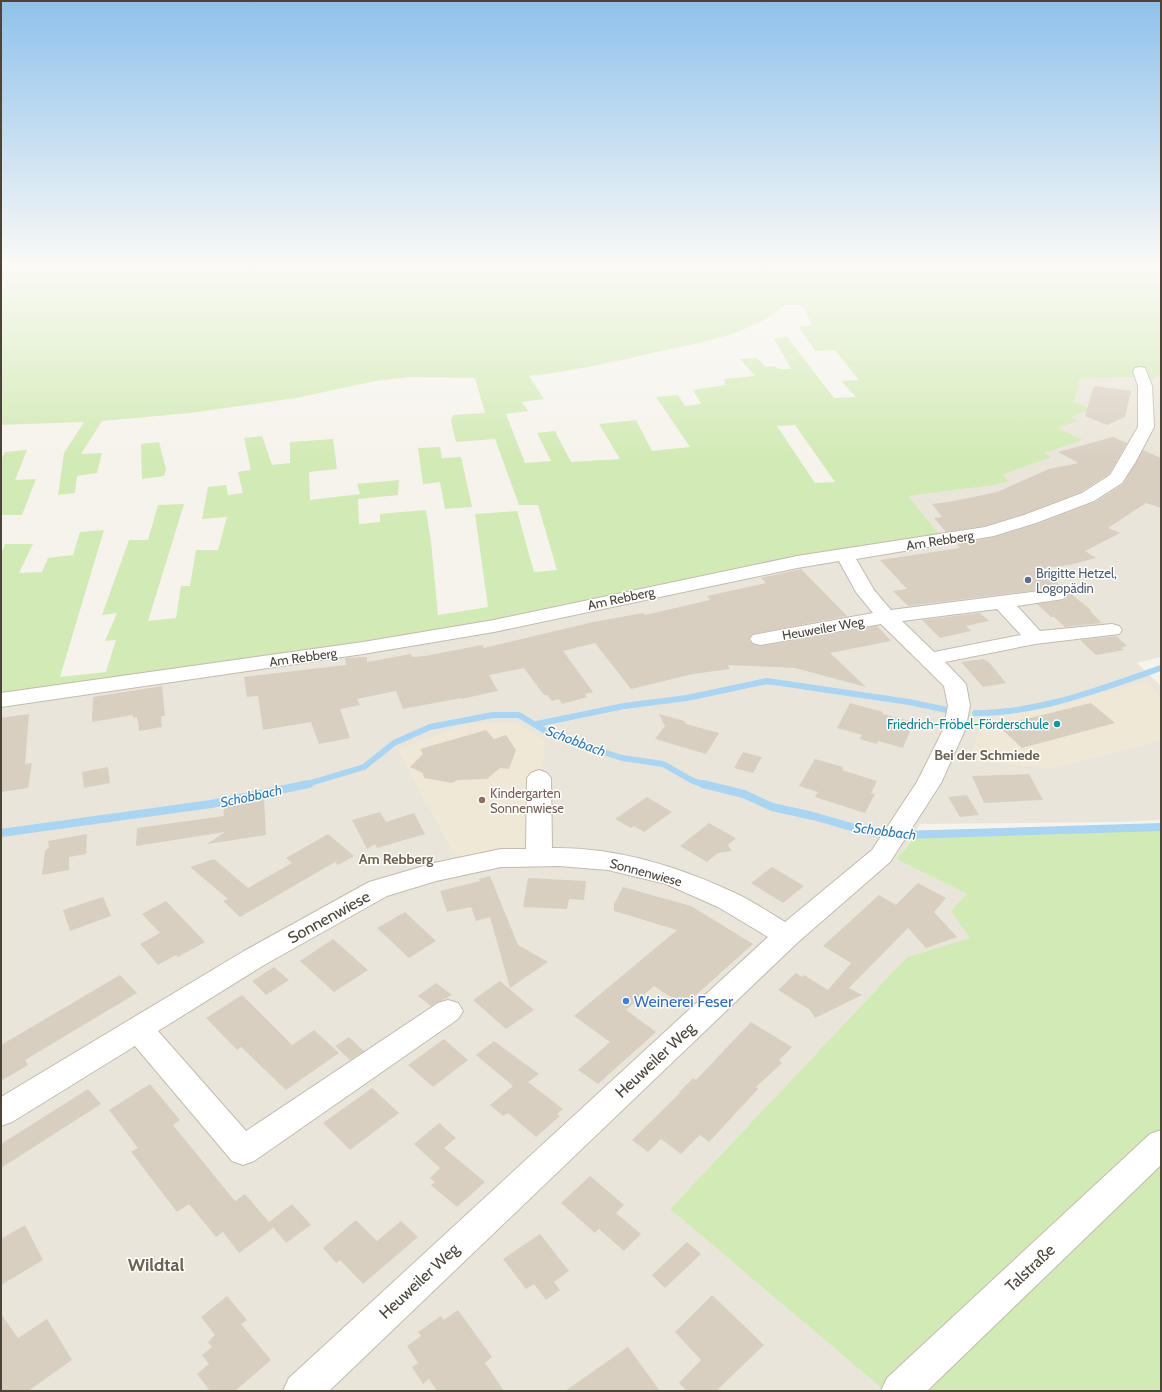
<svg xmlns="http://www.w3.org/2000/svg" width="1162" height="1392" font-family="Cabin,sans-serif">
  <style>
    .residential { fill: #eae5da }
    .education { fill: #efe8d6 }
    .green { fill: #d2eab5; fill-rule: evenodd }
    .lines { fill: none; stroke-linecap: round; stroke-linejoin: round }
    .stream-far1 { stroke: #a9d4f2; stroke-width: 6 }
    .stream { stroke: #a9d4f2; stroke-width: 8 }
    .building { fill: #d8cfc1 }
    .minor-casing { stroke: #c2bbae; stroke-width: 2 }
    .minor { fill: #fff; fill-rule: evenodd }
    .service-dot { fill: #5c6f8a; stroke: #fff; stroke-width: 1.5 }
    .culture-dot { fill: #0f9aa8; stroke: #fff; stroke-width: 1.5 }
    .education-dot { fill: #8d6e63; stroke: #fff; stroke-width: 1.5 }
    .shop-dot { fill: #3f7fe0; stroke: #fff; stroke-width: 1.5 }
    .labels { text-anchor: middle; dominant-baseline: central; stroke-width: 3; stroke-linejoin: round; paint-order: stroke }
    .street-label { font-size: 13px; fill: #4b4439; stroke: #fff }
    .service-label { font-size: 13px; fill: #4e5e75; stroke: #fff; text-anchor: start }
    .culture-label { font-size: 13px; fill: #0d838f; stroke: #fff; text-anchor: end }
    .education-label { font-size: 13px; fill: #785e54; stroke: #fff; text-anchor: start }
    .water-label { font-size: 14px; font-style: italic; fill: #2e7ab2; stroke: #fff }
    .neighbourhood-label { font-size: 14px; font-weight: bold; fill: #6e6250; stroke: #fff }
    .near-street-label { font-size: 16px; fill: #4b4439; stroke: #fff }
    .near-shop-label { font-size: 16px; fill: #366cbe; stroke: #fff; text-anchor: start }
    .near-quarter-label { font-size: 18px; font-weight: bold; fill: #6e6250; stroke: #fff }
  </style>
  <rect width="100%" height="100%" fill="#f6f3ec"/>
  <polygon class="residential" points="1161,370 1161,657 1137,663 1161,686 1161,820 1118,822 920,824 906,848 896,859 967,894 971,938 907,957 670,1209 885,1391 1,1391 1,694 942,539 907,496 964,489 1008,481 1001,475 1050,457 1043,453 1082,440 1056,428 1079,421 1070,417 1092,409 1073,402 1080,379 1138,377"/>
  <g class="education">
    <polygon points="1148,682 1161,699 1161,740 1051,769 967,760 986,719"/>
    <polygon points="467,723 516,723 545,740 534,850 455,856 398,750"/>
  </g>
  <g class="green">
    <path d="M1,264H1161V375L1155,377L1145,386L1138,377L1080,379L1074,402L1093,409L1071,417L1079,421L1057,428L1083,440L1044,453L1051,457L1002,475L1009,481L994,485L908,496L943,539L615,600L363,643L1,694V555L5,544H33L19,573L42,572L48,558L73,555L80,532L104,530L60,677L106,672L116,640L105,641L117,613L102,615L129,540H148L158,505L184,504L148,621L176,618L181,586H190L196,550H218L227,517L202,519L208,487L226,485L228,495L243,493L238,472L251,470L244,438L262,436L272,465L290,463V442L333,439L337,469L309,472L310,500L360,494L357,484L399,480L398,495L358,499L359,524L380,522V514L426,510L431,542L438,615L488,607L475,514L517,511L534,572L557,570L538,505H519L495,439L456,442L451,421L453,415L485,413L475,378L409,377L375,381L296,398L190,413L102,421L81,454L102,453L97,473L77,476L75,493L58,495L64,453L84,422L1,425ZM785,305H802L812,325L799,327L815,351L835,350L859,380L841,381L856,397L834,398L787,337L774,338L791,369H779L775,366L766,367L757,358L740,359L755,376L724,379L726,385L693,390L701,404L685,406L678,395L656,397L690,447L652,451L636,420L599,424L620,459L571,462L555,431L537,433L551,461L525,463L506,414L528,411L522,402L544,399L529,376C574,371 617,361 661,351C703,342 752,334 785,305ZM795,425L835,482H834L815,483L777,426Z"/>
    <polygon points="159,442 166,469 164,476 142,479 141,444"/>
    <polygon points="440,447 442,458 461,457 472,507 445,509 440,482 423,484 418,448"/>
    <polygon points="27,450 15,480 36,479 22,515 1,515 1,460 5,452"/>
    <polygon points="1161,827 1161,1391 885,1391 670,1209 907,957 970,938 951,911 967,894 896,859 906,848 914,836"/>
  </g>
  <g class="lines">
    <g class="stream-far1">
      <path d="M975,713C1040,713 1101,689 1161,668"/>
      <polyline points="537,724 624,706 687,698 767,681 909,702 947,710"/>
      <polyline points="304,785 364,767 394,743 430,727 493,715 519,715 552,735 622,758 663,764 693,781 707,785"/>
    </g>
    <g class="stream">
      <polyline points="703,784 744,794 772,807 813,816 869,832 890,834"/>
      <polyline points="1,833 211,804 309,784"/>
      <polyline points="901,835 1161,827"/>
    </g>
  </g>
  <g class="building">
    <polygon points="1094,386 1131,391 1125,417 1107,425 1085,416"/>
    <polygon points="1113,437 1127,443 1109,474 1081,492 1024,514 985,526 946,532 934,518 942,517 932,504 949,502 997,492 1049,469 1079,463 1058,452"/>
    <polygon points="1143,450 1161,458 1161,508 1146,503 1108,528 1120,533 1085,551 1096,558 1069,565 1040,569 1091,610 1090,611 1102,623 1065,627 1054,617 1051,617 1037,604 1064,600 1067,594 1063,590 1056,588 908,606 893,591 907,589 880,560 960,548 957,544 994,537 1037,524 1095,502 1123,484"/>
    <polygon points="801,569 847,616 753,634 749,640 753,644 760,646 877,626 891,641 830,653 866,687 795,668 728,665 730,669 693,674 631,689 595,643 563,651 593,692 585,694 587,697 562,704 559,699 552,701 547,695 544,695 524,668 489,675 498,691 461,699 461,698 403,709 396,691 357,699 360,705 340,709 350,738 319,744 311,722 263,730 258,696 247,697 244,677 346,665 345,658 367,657 367,662 411,654 412,657 425,656 482,645 484,648 593,622 643,613 645,615 710,600 707,596 766,583 761,578"/>
    <polygon points="980,613 989,621 966,626 971,631 940,638 922,620"/>
    <polygon points="1116,636 1127,646 1121,648 1124,650 1096,655 1080,640"/>
    <polygon points="983,659 989,662 1006,683 983,687 961,662"/>
    <polygon points="162,686 165,716 161,716 162,727 139,731 138,720 137,721 137,717 133,718 133,715 92,722 93,697"/>
    <polygon points="850,703 883,712 882,714 914,722 903,748 878,741 877,744 860,739 862,735 837,728"/>
    <polygon points="1091,703 1115,723 1022,748 998,726"/>
    <polygon points="29,714 25,764 32,763 28,788 1,792 1,718"/>
    <polygon points="659,714 684,721 686,724 719,733 706,754 655,739 665,726"/>
    <polygon points="486,730 494,739 506,735 516,750 509,769 500,768 487,779 457,780 452,783 424,778 423,773 410,767 423,754 420,749"/>
    <polygon points="743,752 762,757 753,773 734,768"/>
    <polygon points="815,759 843,767 842,770 877,781 871,793 875,794 865,813 815,797 818,792 799,786"/>
    <polygon points="108,767 110,783 84,788 82,772"/>
    <polygon points="1029,774 1043,800 984,803 972,776"/>
    <polygon points="967,795 979,815 960,817 948,797"/>
    <polygon points="647,797 672,812 644,832 634,826 631,828 615,819"/>
    <polygon points="264,798 266,835 207,844 225,832 136,846 137,828 224,816 223,804"/>
    <polygon points="380,812 386,822 414,813 425,834 377,848 375,844 367,849 352,820"/>
    <polygon points="709,823 736,838 728,845 732,851 718,853 707,862 680,846"/>
    <polygon points="87,834 86,854 69,857 69,870 42,875 45,851 49,847 48,841"/>
    <polygon points="328,834 354,856 338,865 335,862 240,917 223,901 228,899 190,867 214,859 248,888 292,863 286,858"/>
    <polygon points="772,867 804,886 783,903 751,883"/>
    <polygon points="490,876 518,945 548,962 510,988 490,917 476,921 471,907 447,912 440,891 480,881 479,879"/>
    <polygon points="528,878 586,881 584,900 569,899 567,909 523,907"/>
    <polygon points="918,883 946,898 934,912 957,937 926,948 908,928 849,988 862,995 815,1018 810,1010 778,990 796,973 802,977 804,975 828,990 851,963 823,946 879,895 896,905"/>
    <polygon points="623,887 691,906 753,944 687,1003 678,998 675,1000 654,986 626,1010 656,1032 598,1084 578,1070 610,1042 574,1016 677,930 614,911 614,904"/>
    <polygon points="103,897 111,916 70,931 63,910"/>
    <polygon points="166,901 205,942 178,957 176,955 158,965 140,944 160,933 142,914"/>
    <polygon points="405,912 436,941 409,958 377,928"/>
    <polygon points="333,939 368,970 334,992 300,961"/>
    <polygon points="274,967 289,980 266,995 252,981"/>
    <polygon points="120,975 137,993 25,1060 28,1065 1,1081 1,1045"/>
    <polygon points="500,981 534,1010 506,1029 473,1000"/>
    <polygon points="436,983 452,995 431,1006 418,996"/>
    <polygon points="242,995 292,1045 314,1030 339,1053 286,1090 241,1047 237,1050 206,1018"/>
    <polygon points="751,1022 792,1047 779,1060 782,1063 756,1087 758,1089 709,1142 700,1135 681,1154 661,1139 648,1152 632,1140 680,1093 679,1092 693,1078 696,1080"/>
    <polygon points="349,1037 364,1051 350,1060 335,1046"/>
    <polygon points="444,1039 468,1060 433,1087 408,1065"/>
    <polygon points="494,1041 539,1074 528,1082 563,1109 557,1114 560,1116 536,1137 508,1113 503,1116 490,1105 513,1086 476,1055"/>
    <polygon points="150,1084 180,1120 173,1125 235,1201 245,1194 269,1222 292,1204 311,1225 286,1243 272,1226 273,1228 239,1253 223,1232 216,1237 189,1204 177,1212 131,1152 138,1148 109,1110"/>
    <polygon points="372,1088 399,1113 350,1150 323,1123"/>
    <polygon points="88,1089 101,1104 1,1168 1,1144"/>
    <polygon points="439,1123 456,1138 444,1148 485,1182 457,1207 431,1185 435,1182 430,1178 440,1168 414,1144"/>
    <polygon points="590,1176 624,1205 616,1213 641,1234 624,1251 599,1229 595,1233 561,1203"/>
    <polygon points="356,1220 377,1241 401,1221 418,1237 363,1284 340,1260 336,1263 323,1248"/>
    <polygon points="25,1225 43,1260 1,1285 1,1239"/>
    <polygon points="540,1234 569,1271 554,1282 560,1290 546,1300 534,1284 526,1289 503,1259"/>
    <polygon points="687,1242 701,1254 665,1288 652,1275"/>
    <polygon points="712,1295 764,1345 716,1391 687,1391 679,1383 701,1360 675,1332"/>
    <polygon points="227,1296 247,1320 241,1324 271,1360 235,1391 210,1391 197,1374 209,1364 202,1355 212,1347 208,1342 215,1335 201,1317"/>
    <polygon points="458,1310 492,1357 485,1363 504,1391 437,1391 429,1379 423,1384 412,1367 418,1363 407,1346 421,1336 418,1332 441,1316 444,1320"/>
    <polygon points="1,1314 18,1338 47,1319 72,1360 28,1391 1,1391"/>
    <polygon points="628,1347 660,1391 565,1391"/>
  </g>
  <g class="lines">
    <g class="minor-casing">
      <g id="minor">
        <path d="M1140,367L1145,368L1152,386L1154,427L1135,463L1122,483L1094,501L1036,523L994,536L856,559L874,590L891,610L1056,589L1063,591L1066,595L1063,599L1017,606L1040,631L1112,624L1119,626L1122,630L1119,634L1035,644L945,662L966,684L970,706L965,730L941,783L890,862L797,943L329,1391H283L289,1378L768,937L718,907L666,884L608,870L559,866L501,867L436,881L387,896L264,965L158,1031L246,1131L438,1003L448,1000L458,1003L463,1011L458,1019L254,1161L243,1165L232,1161L135,1046L12,1122L1,1126V1097L244,951L369,882L434,863L501,849H526L527,778L531,773L539,770L547,773L551,778L552,848C615,847 678,866 735,893C752,901 769,912 785,922L872,850L917,782L943,730L948,706L944,686L881,624L760,645L753,643L750,639L753,635L873,613L856,592L839,561L797,568L494,632L363,654L1,707V693L363,642L494,620L797,556L985,527L1024,515L1082,493L1110,475L1138,427V386L1133,371L1135,368ZM997,609L1021,635L934,652L902,621Z"/>
        <polygon points="1161,1130 1161,1165 927,1391 881,1391 887,1378 1150,1134"/>
      </g>
    </g>
    <use href="#minor" class="minor"/>
  </g>
  <linearGradient id="sky" x2="0" y2="1"><stop stop-color="#8fc1ec"/><stop offset="0.58" stop-color="#fbfaf6"/><stop offset="1" stop-color="#fbfaf6" stop-opacity="0"/></linearGradient>
  <rect width="1162" height="459" fill="url(#sky)"/>
  <circle class="service-dot" cx="1028" cy="580" r="4"/>
  <circle class="culture-dot" cx="1057" cy="724" r="4"/>
  <circle class="education-dot" cx="482" cy="800" r="4"/>
  <circle class="shop-dot" cx="626" cy="1001" r="4"/>
  <g class="labels">
    <g class="street-label">
      <text transform="translate(940 540) rotate(-9)">Am Rebberg</text>
      <text transform="translate(621 598) rotate(-12)">Am Rebberg</text>
      <text transform="translate(823 628) rotate(-10)">Heuweiler Weg</text>
      <text transform="translate(303 657) rotate(-8)">Am Rebberg</text>
      <text transform="translate(646 872) rotate(15)">Sonnenwiese</text>
    </g>
    <g class="service-label">
      <text x="1036" y="573">Brigitte Hetzel,<tspan x="1036" dy="15">Logopädin</tspan></text>
    </g>
    <g class="culture-label">
      <text x="1049" y="724">Friedrich-Fröbel-Förderschule</text>
    </g>
    <g class="education-label">
      <text x="490" y="793">Kindergarten<tspan x="490" dy="15">Sonnenwiese</tspan></text>
    </g>
    <g class="water-label">
      <text transform="translate(576 741) rotate(21)">Schobbach</text>
      <text transform="translate(251 796) rotate(-12)">Schobbach</text>
      <text transform="translate(885 831) rotate(7)">Schobbach</text>
    </g>
    <g class="neighbourhood-label">
      <text x="987" y="755">Bei der Schmiede</text>
      <text x="396" y="859">Am Rebberg</text>
    </g>
    <g class="near-street-label">
      <text transform="translate(329 917) rotate(-29)">Sonnenwiese</text>
      <text transform="translate(655 1060) rotate(-43)">Heuweiler Weg</text>
      <text transform="translate(1030 1268) rotate(-43)">Talstraße</text>
      <text transform="translate(419 1281) rotate(-43)">Heuweiler Weg</text>
    </g>
    <g class="near-shop-label">
      <text x="634" y="1001">Weinerei Feser</text>
    </g>
    <g class="near-quarter-label">
      <text x="156" y="1265">Wildtal</text>
    </g>
  </g>
  <rect width="1162" height="1392" fill="none" stroke="#4b4439" stroke-width="4"/>
</svg>
